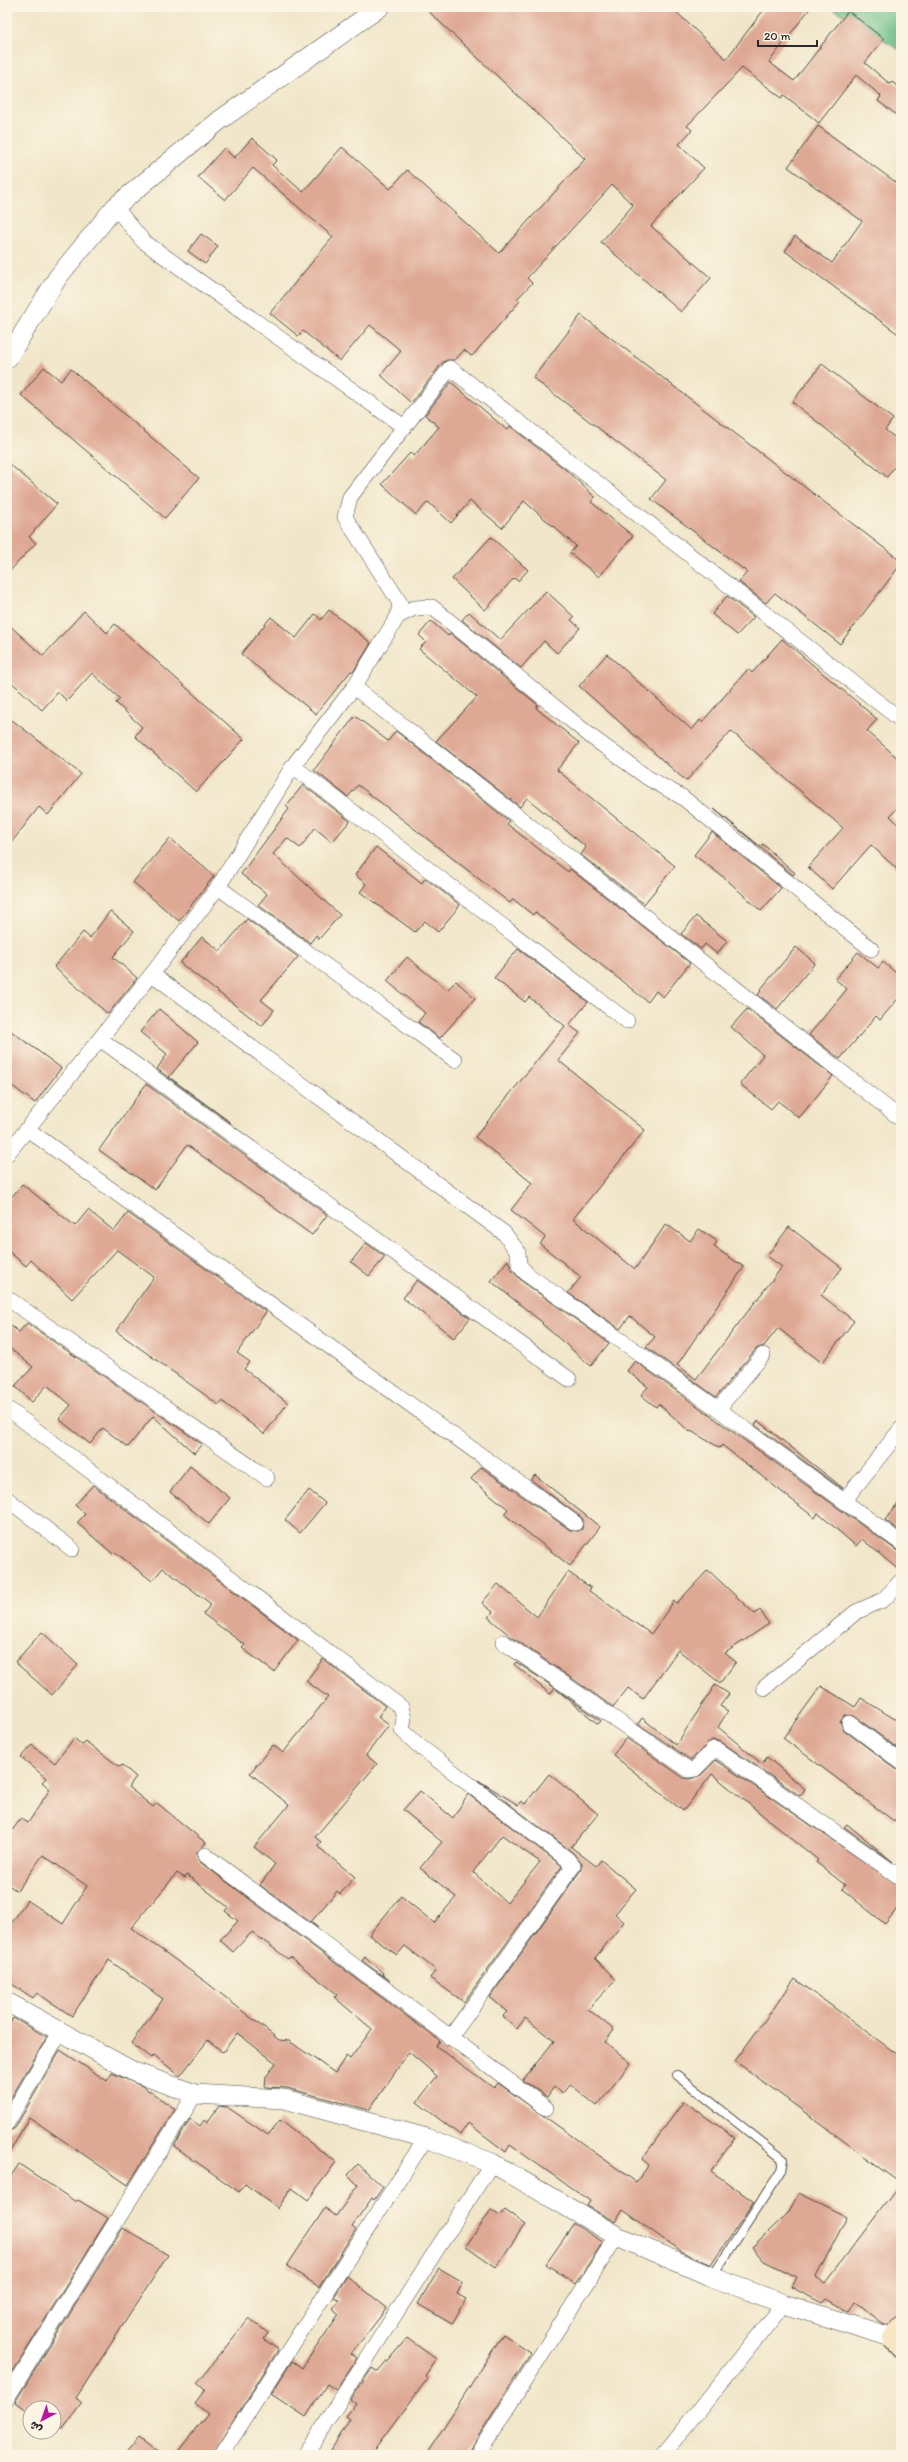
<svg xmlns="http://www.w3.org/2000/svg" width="908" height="2462" font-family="Itim,'Playpen Sans Arabic',sans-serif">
	<rect width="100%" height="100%" fill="#fcf5e5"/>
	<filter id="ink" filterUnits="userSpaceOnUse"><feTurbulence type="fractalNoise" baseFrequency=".025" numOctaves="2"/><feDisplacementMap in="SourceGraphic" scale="8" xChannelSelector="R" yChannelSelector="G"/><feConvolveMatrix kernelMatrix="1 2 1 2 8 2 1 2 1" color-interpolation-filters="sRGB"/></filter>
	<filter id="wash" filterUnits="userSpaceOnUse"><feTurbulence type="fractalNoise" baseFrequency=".012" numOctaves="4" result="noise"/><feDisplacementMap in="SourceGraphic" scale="16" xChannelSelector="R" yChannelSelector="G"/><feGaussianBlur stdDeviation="0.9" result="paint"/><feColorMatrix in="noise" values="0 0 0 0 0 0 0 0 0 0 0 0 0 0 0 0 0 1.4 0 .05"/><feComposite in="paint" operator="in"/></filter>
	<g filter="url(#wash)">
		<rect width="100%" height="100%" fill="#f1e6c9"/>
		<path fill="#6dbe89" stroke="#4c745a" d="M830,7H901V51Z"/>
		<g id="blocks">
			<path fill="#dea994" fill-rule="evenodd" d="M424,7H671L726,59L766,7H811L769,62L794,81L848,11L884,39L865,63L890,84L892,82L901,89V118L878,101L881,96L856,75L819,123L784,95L782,98L742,68L687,126L692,130L679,144L704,168L651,226L711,278L681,312L601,242L633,205L612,185L527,278L532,283L517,299L520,301L472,356L464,350L455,360H447L443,362L411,403L381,375L401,351L370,325L340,361L303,331L298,336L270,313L333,237L253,168L225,200L198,177L224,148L234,158L252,138L277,160L272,165L303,192L342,147L390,189L407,170L499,253L585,159Z
				M818,126L901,186V336L785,251L795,236L832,263L862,221L788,167Z
				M201,234L218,246L205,264L188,251Z
				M581,315L901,561V564L840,644L775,593L766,603L739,582L747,572L651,499L666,480L533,378Z
				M822,364L893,419L885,430L901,442V458L887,477L792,402Z
				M44,367L61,381L71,369L199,478L165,518L21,395Z
				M451,382L507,430L510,426L566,470L595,497L591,502L633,536L599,577L570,553L576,546L524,501L502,528L470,501L451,523L428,502L416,515L382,484L410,453L414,456L439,427L425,415Z
				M7,462L57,504L29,537L36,543L7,574Z
				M491,537L528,570L518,581L514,578L485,610L452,579Z
				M546,591L574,617L571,620L580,628L557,653L544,641L521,668L462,620L469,612L500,640Z
				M727,596L754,617L737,635L712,614Z
				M329,610L371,643L354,671H351L316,714L241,654L271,617L296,638L315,614L321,620Z
				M84,611L107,633L115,624L244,739L196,792L135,736L142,727L116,703L120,699L92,673L67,701L58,692L42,710L7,678V623L43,656Z
				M431,621L448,636L450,633L538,705L536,708L579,743L557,770L675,866L644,904L581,855L586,847L527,798L520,807L436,741L477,697L419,649L426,642L419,635Z
				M782,639L877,719L867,731L901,761V804L890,816L901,827V873L871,845L832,889L808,867L843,828L731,731L686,781L579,686L607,654L692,730L700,720L702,722L748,669L752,673Z
				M7,716L81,774L48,815L39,807L7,848Z
				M355,716L388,741L396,731L509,821L507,824L568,872L570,869L690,963L663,997L656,991L648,1002L535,912L533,915L513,899L510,903L358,785L348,797L314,770Z
				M303,785L350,821L332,842L315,828L300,848L287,838L273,854L340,915L319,939L316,935L310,943L258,905L267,894L241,874L289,809L286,806Z
				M714,809L761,847L763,844L795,873L793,875Z
				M712,832L781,888L761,911L726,879L694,855Z
				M170,838L214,876L179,921L133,882Z
				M376,847L422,883L425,878L460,905L438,932L425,921L415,932L360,892L366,884L355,875Z
				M110,911L134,931L113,957L137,978L108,1014L54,967L83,932L90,938Z
				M696,916L727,941L717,954L705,944L701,949L681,934Z
				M247,919L298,957L261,1000L274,1010L262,1026L180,963L202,937L220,951Z
				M796,947L815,963L777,1009L758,995L761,991L760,990Z
				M518,949L588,1002L569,1025L580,1033L558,1060L645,1130L573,1219L635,1269L666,1224L690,1241L699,1229L717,1241L714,1247L744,1267L677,1365L696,1379L782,1267L767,1256L789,1227L842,1268L821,1295L854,1321L822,1363L778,1328L764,1346L756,1349L716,1397L646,1347L655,1337L630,1316L620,1329L568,1293L581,1277L540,1244L545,1237L511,1210L532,1183L475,1137L565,1026L529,997L525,1002L494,978Z
				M858,952L878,968L883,962L901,977V995L880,1020L876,1016L840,1059L809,1035L847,989L835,979Z
				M407,957L447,990L456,981L475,998L440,1038L418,1022L425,1013L387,981Z
				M159,1009L198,1042L169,1077L231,1123L157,1069L167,1054L140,1032Z
				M747,1009L833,1076L799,1118L778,1101L771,1109L740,1084L763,1055L731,1027Z
				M7,1028L61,1068L35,1103L7,1082Z
				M146,1084L327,1215L312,1235L187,1145L155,1190L99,1150Z
				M22,1184L75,1226L88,1210L114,1231L128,1213L266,1312L237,1353L250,1362L244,1369L288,1403L264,1434L222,1401L219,1405L116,1331L154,1277L117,1250L72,1299L31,1260L26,1266L7,1250V1203Z
				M366,1243L385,1257L369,1276L351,1262Z
				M508,1260L512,1271L523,1282L609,1343L591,1366L542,1324L543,1323L491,1281Z
				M417,1280L470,1318L454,1338L403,1298Z
				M7,1323L19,1332L27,1323L202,1444L194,1453L153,1416L128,1447L103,1428L90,1444L59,1419L71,1405L47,1385L32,1402L15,1386L33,1367L7,1346Z
				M635,1361L896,1550L901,1552V1572L862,1539L856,1546L818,1513L815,1518L722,1445L720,1448L691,1431L690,1432L659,1404L656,1407L641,1395L648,1387L627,1371Z
				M758,1421L843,1488L842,1489L755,1425Z
				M190,1466L230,1498L209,1524L170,1492Z
				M481,1467L570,1530L578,1531L582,1529L583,1519L531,1480L535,1475L600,1527L570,1566L504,1514L508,1509L471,1479Z
				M93,1485L298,1640L274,1672L242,1648L245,1645L203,1614L211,1604L163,1568L152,1581L115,1552L113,1554L77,1523L85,1514L75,1505Z
				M309,1490L325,1503L300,1533L285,1520Z
				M901,1499V1532L885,1520Z
				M708,1570L755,1614L760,1610L769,1624L725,1653L736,1662L720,1683L678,1650L643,1699L628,1688L613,1707L509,1635L488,1617L493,1612L482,1603L498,1584L537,1617L568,1572L591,1588L589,1591L651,1634L674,1601L677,1603Z
				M42,1632L78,1665L52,1695L15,1662Z
				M323,1659L385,1706L378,1717L389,1725L366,1755L377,1764L315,1837L321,1842L317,1846L355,1877L340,1894L337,1891L311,1922L318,1928L260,1885L275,1864L254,1847L289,1805L250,1773L273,1745L283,1753L328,1697L306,1681Z
				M516,1662L555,1688L550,1694L514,1664Z
				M715,1685L729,1694L720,1706L728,1711L718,1727L762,1764L767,1757L805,1789L800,1796L720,1741L712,1740L708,1743L691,1760L638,1724L642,1718L676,1745Z
				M821,1686L855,1707L861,1698L901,1723V1751L854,1716L845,1715L840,1722L844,1730L896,1769L901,1771V1812L894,1821L783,1738Z
				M556,1689L601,1721L598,1724Z
				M74,1738L82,1745L85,1741L120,1767L122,1765L136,1777L128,1787L153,1807L157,1803L206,1843L196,1854L200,1862L440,2041L436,2046L494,2088L498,2083L636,2182L649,2165L642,2159L684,2101L735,2138L711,2171L754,2202L711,2265L680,2251L623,2210L615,2222L587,2206L590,2201L510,2145L506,2152L468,2123L460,2135L417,2102L437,2076L409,2052L369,2110L287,2088L265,2087L266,2077L276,2063L237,2033L223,2052L208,2040L180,2076L154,2055L151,2058L131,2043L163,1999L109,1960L72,2016L37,1993L33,1998L7,1981V1930L27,1900L63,1924L87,1886L43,1855L17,1891L7,1884V1838L21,1818L28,1823L50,1789L42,1782L46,1778L21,1757L32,1745L55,1763ZM177,1873L185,1878L187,1875L228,1907L225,1911L238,1921L220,1940L233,1952L252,1932L288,1959L290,1957L337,1994L334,1997L372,2029L350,2059L346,2056L335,2073L289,2041L279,2040L206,1982L131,1928Z
				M626,1738L684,1778L690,1779L701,1775L716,1760L901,1887V1904L885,1924L842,1889L845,1885L816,1862L818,1860L712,1774L683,1811L613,1755Z
				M549,1774L598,1814L571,1847L596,1866L601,1860L636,1889L615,1914L624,1922L595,1958L616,1980L588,2009L614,2030L605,2042L631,2063L597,2106L570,2084L562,2094L554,2087L547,2097L523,2080L554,2041L525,2018L517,2029L503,2016L507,2012L490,1997L580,1871L582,1864L572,1852L478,1780L518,1805L521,1801L525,1804Z
				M420,1791L453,1818L468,1794L562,1866L464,2002L430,1978L436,1970L405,1946L397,1955L369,1935L401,1896L434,1923L456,1897L420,1868L442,1842L403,1810ZM502,1835L540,1862L507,1903L473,1872Z
				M847,1824L893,1862L844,1827Z
				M365,1957L383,1973L382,1974L390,1981L362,1961Z
				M795,1979L901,2057V2183L735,2061Z
				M13,2018L47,2037L7,2105V2028Z
				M60,2050L107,2081L112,2073L142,2086L175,2109L128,2185L29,2117L7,2157V2132L15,2128Z
				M219,2106L227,2107L268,2135L280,2120L336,2162L308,2200L292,2188L278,2208L245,2184L239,2192L174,2146L190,2119L200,2126L204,2120L207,2123Z
				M19,2164L76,2202L78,2200L108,2218L12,2373L7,2368V2182Z
				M358,2164L383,2187L374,2200L372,2198L352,2226L356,2229L319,2287L287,2266L325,2208L336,2216L358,2185L348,2175Z
				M901,2183V2313L888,2325L880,2322L855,2302L849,2312L826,2299L822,2303L791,2287L796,2277L764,2261L752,2247L788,2213L799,2193L847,2217L816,2277L825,2283Z
				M491,2210L500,2216L505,2210L525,2224L496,2267L466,2246Z
				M574,2224L603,2242L575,2284L546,2264Z
				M123,2228L168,2255L76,2398L82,2403L63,2429L54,2424V2408H30V2413L15,2402Z
				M439,2268L463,2282L457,2294L466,2299L452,2324L418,2304Z
				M347,2276L387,2308L351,2354L357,2358L336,2390L327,2384L306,2417L271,2394L292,2361L302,2368L339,2314L332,2308L339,2300L334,2297Z
				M249,2318L268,2333L264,2339L278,2350L212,2455H175L208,2414L195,2403L205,2390L197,2383Z
				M503,2334L531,2353L469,2451L467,2455H426Z
				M407,2338L436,2359L425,2376L428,2378L371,2455H328L350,2419L346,2416L356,2404L351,2400L372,2368L378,2372Z
				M139,2437L162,2455H124Z"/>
		</g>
	</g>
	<g filter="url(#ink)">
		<use href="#blocks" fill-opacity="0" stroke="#494743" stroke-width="1"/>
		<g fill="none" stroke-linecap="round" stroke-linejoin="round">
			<g stroke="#494743" stroke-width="10">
				<path id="service" d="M677,2075L783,2159L781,2171L712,2277"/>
			</g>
			<g stroke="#494743" stroke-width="16">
				<path id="minor" d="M115,207L143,241L404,427
					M398,616L414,608L432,607L593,738L648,778L682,797L871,949
					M354,687L901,1119
					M293,766L627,1021
					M218,887L455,1060
					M152,974L504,1233L518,1252L519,1265L528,1275L718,1409L901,1543
					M100,1039L569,1379
					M27,1129L575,1523
					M7,1154L152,974L218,887L293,766L354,687L398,616L400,603L345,517L350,497L450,368L901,720
					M7,1298L267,1478
					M7,1408L401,1707L404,1718L402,1730L418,1745L567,1859L573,1866L450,2038
					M718,1409L763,1355
					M7,1499L72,1549
					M844,1501L901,1429
					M503,1642L689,1770L695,1769L714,1749L718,1750L901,1878
					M764,1688L856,1612L883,1600L901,1581
					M849,1723L901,1762
					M205,1855L546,2108
					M7,2123L60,2032
					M7,2398L195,2094
					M221,2455L426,2138
					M305,2455L492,2163
					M477,2455L617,2236
					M663,2455L784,2304"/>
			</g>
			<g stroke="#494743" stroke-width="20">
				<path id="tertiary" d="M7,359L58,277L115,207L220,120L380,7
					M7,2002L134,2072L195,2094L284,2099L426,2138L492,2163L617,2236L712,2277L784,2304L894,2338"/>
			</g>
			<g stroke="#494743" stroke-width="24">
				<path id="secondary" d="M901,2328L894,2338L901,2346"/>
			</g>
			<use href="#service" stroke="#fff" stroke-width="8"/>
			<use href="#minor" stroke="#fff" stroke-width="15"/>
			<use href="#tertiary" stroke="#fff" stroke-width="19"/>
			<use href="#secondary" stroke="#f9e7c3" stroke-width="22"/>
		</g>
	</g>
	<rect width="908" height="2462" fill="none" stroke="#fcf5e5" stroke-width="24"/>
	<g transform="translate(42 2420) rotate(221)"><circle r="19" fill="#fcf5e5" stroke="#a8a49b"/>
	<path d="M0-3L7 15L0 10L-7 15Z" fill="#b5179e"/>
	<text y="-6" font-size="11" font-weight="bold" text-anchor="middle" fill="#2b2b2b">ش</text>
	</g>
	<path d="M758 40v6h59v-6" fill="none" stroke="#2b2b2b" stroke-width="2"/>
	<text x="764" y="40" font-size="12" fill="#2b2b2b" stroke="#fcf5e5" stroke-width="3" paint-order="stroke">20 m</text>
</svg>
